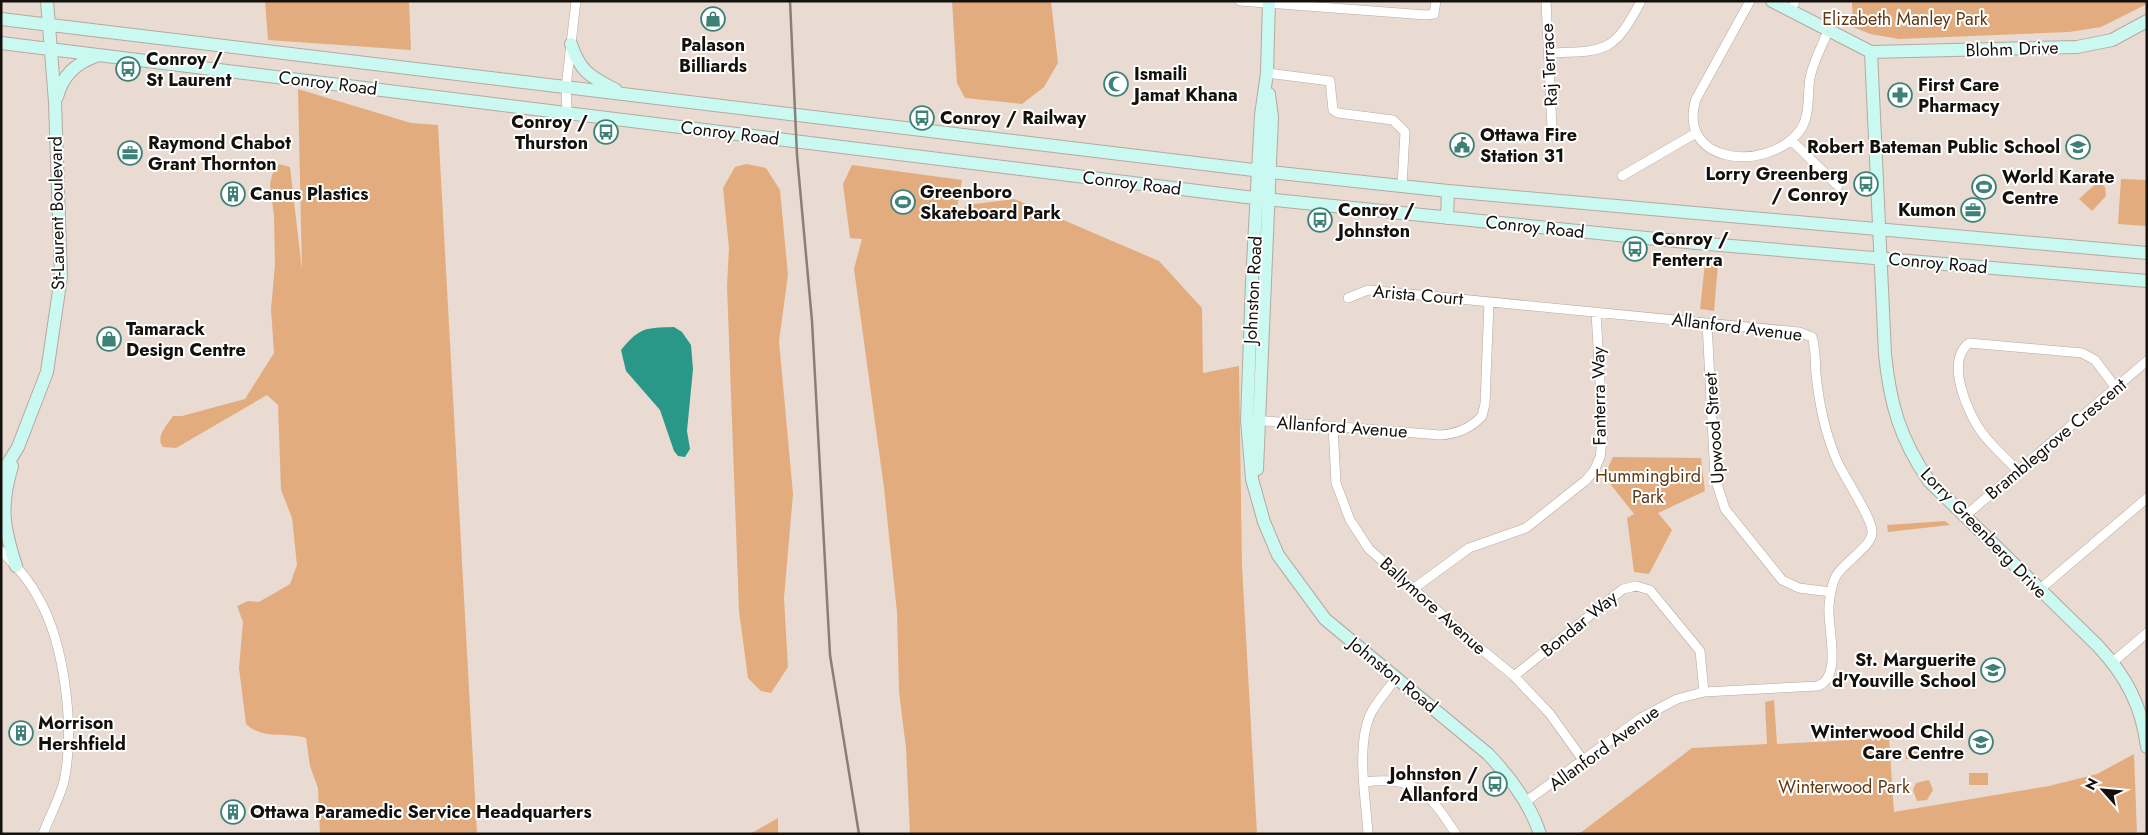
<svg xmlns="http://www.w3.org/2000/svg" width="2148" height="835" font-family="Jost,sans-serif">
	<rect width="100%" height="100%" fill="#e9dbd1"/>
	<path fill="#e3ac7e" d="M265,1H409L411,50L268,40Z
		M952,1H1051L1058,63L1044,87L1022,104L965,98L957,83Z
		M1852,1H2147V4L2101,27L2069,32L1899,39L1870,34L1853,27Z
		M298,89L411,123L438,125L477,834H320L318,788L310,766L306,738C287,732 262,740 246,724L239,668L243,622L237,606L248,601L259,602L290,584L297,565L292,518L281,490L278,405L267,395L176,448L163,447C155,437 167,425 173,416H182L245,399L274,353L271,309L275,265L274,216L270,185L272,175L279,164L290,167L302,270Z
		M746,164L766,168L780,190L788,275L779,341L793,494L784,598L788,667L771,693L761,691L748,678L739,611L727,286L729,248L723,188L735,167Z
		M852,165L962,180L955,219L967,205L1014,199L1159,261L1202,308L1203,373L1239,366L1242,566L1257,834H910L906,748L899,692L897,612L884,488L854,269L862,239L850,238L843,184Z
		M2121,179L2147,180V226L2118,224Z
		M2099,181L2105,187L2106,196L2092,211L2079,199Z
		M1705,263L1718,264L1714,311L1700,309Z
		M1613,457L1701,458L1705,491L1658,513L1672,530L1649,574L1634,572L1627,518L1634,514L1604,476Z
		M1945,521L1950,525L1888,532L1887,525Z
		M1774,700L1777,744L1889,738L1894,812L2049,786L2097,774L2134,754L2137,834H1579L1692,748L1767,744L1765,702Z
		M1921,749V759H1906L1905,750Z
		M1969,773H1988V785H1969Z
		M1929,780L1933,790L1927,800L1917,801L1913,790L1916,783Z
		M778,818V834H750Z"/>
	<path fill="#2a9888" d="M674,327L682,332L691,345L693,369L687,431L690,449L685,457L678,456L674,451L660,410L626,371L621,350C640,327 645,328 674,327Z"/>
	<g fill="none" stroke-linecap="round" stroke-linejoin="round">
		<g stroke="#b6a99f" stroke-width="10">
			<path id="street" d="M1240,1L1426,15L1434,14L1436,1
				M1546,1L1552,128
				M1750,1L1696,99C1676,163 1764,173 1798,133C1811,118 1807,96 1810,78C1813,62 1822,46 1828,31
				M1791,11L1795,1
				M1549,53C1606,51 1613,54 1641,1
				M1267,73L1330,81L1333,110L1338,113L1393,120L1405,132L1402,186
				M567,113L566,87L576,1
				M1791,140L1838,186
				M1622,176L1696,133
				M1348,298L1368,290L1799,332L1812,337C1816,349 1815,362 1816,374C1819,404 1826,436 1838,463C1845,478 1874,521 1872,533C1871,547 1844,562 1836,576C1831,585 1830,596 1829,606C1827,628 1843,676 1818,686L1704,692L1677,699L1641,718L1525,802
				M1707,323L1715,478L1725,509L1782,580L1799,588L1831,592
				M1254,420L1440,435C1457,434 1471,428 1482,416L1485,404L1489,302
				M1333,426L1336,483L1350,520L1369,549L1470,640L1514,676L1550,714L1583,760
				M2017,470C2006,458 1993,447 1983,434C1967,413 1945,361 1969,343L2082,353L2095,360L2116,388
				M1965,516L2147,361
				M1,551C16,565 30,581 39,599C65,645 75,729 64,781C60,798 49,817 43,834
				M1413,589L1469,548L1526,528L1585,481L1594,471L1600,457L1603,434L1596,312
				M2039,590L2147,498
				M2113,662L2147,633
				M1514,676L1623,589L1636,586L1650,590L1700,651L1704,692
				M1365,782C1417,776 1429,793 1456,834
				M1368,834C1366,800 1356,747 1370,715C1376,702 1388,690 1396,678"/>
		</g>
		<g stroke="#b6a99f" stroke-width="14">
			<path id="secondary" d="M1269,1L1267,73L1261,115L1252,283L1247,420L1252,479L1264,522L1278,555L1325,619L1488,754C1510,777 1530,803 1540,834
				M1772,1L1871,52L2077,47L2112,40L2147,21
				M1,19L1270,172L1448,191L2147,253
				M1,43L1246,197L1696,243L2147,281
				M571,44C580,72 591,77 616,90
				M1871,52L1885,354C1890,404 1900,439 1929,481L2098,646C2126,676 2142,706 2147,747
				M57,97C63,75 75,64 96,56
				M1447,218L1448,191
				M12,466C0,506 3,526 16,566
				M1257,469L1272,117L1269,94
				M1,475L18,447L47,372L61,277L55,102L47,1"/>
		</g>
		<use href="#street" stroke="#fff" stroke-width="9"/>
		<use href="#secondary" stroke="#caf9f2" stroke-width="12"/>
		<path stroke="#897f78" stroke-width="2.5" d="M790,1L797,155L812,321L830,655L859,834"/>
	</g>
	<defs>
		<g id="shop-ring" transform="scale(1.25)"><circle r="9.5" fill="#fff" stroke="#3e8277" stroke-width="1.5"/><path d="M-5-2.5h2.3a2.7 3.5 0 0 1 5.4 0H5L5.5 6h-11ZM-1.5-2.5h3a1.5 2.3 0 0 0-3 0Z" fill="#3e8277"/></g>
		<g id="bus-ring" transform="scale(1.25)"><circle r="9.5" fill="#fff" stroke="#3e8277" stroke-width="1.5"/><path d="M-5-6H5V4H4V6H2V4H-2V6H-4V4H-5ZM-3.5-4V0h7V-4ZM-3.5 1.2v1.5H-2V1.2ZM2 1.2v1.5H3.5V1.2Z" fill="#3e8277"/></g>
		<g id="mosque-ring" transform="scale(1.25)"><circle r="9.5" fill="#fff" stroke="#3e8277" stroke-width="1.5"/><path d="M3.5-4.9A6 6 0 1 0 3.5 4.9A5 5 0 1 1 3.5-4.9Z" fill="#3e8277"/></g>
		<g id="pharmacy-ring" transform="scale(1.25)"><circle r="9.5" fill="#fff" stroke="#3e8277" stroke-width="1.5"/><path d="M-2-6h4v4h4v4h-4v4h-4v-4h-4v-4h4Z" fill="#3e8277"/></g>
		<g id="civic-ring" transform="scale(1.25)"><circle r="9.5" fill="#fff" stroke="#3e8277" stroke-width="1.5"/><path d="M-.6-6.5H3V-4.5H.6V-3L4-1V1h2V6H-6V1h2V-1L-.6-3ZM-1.2 2.5V6h2.4V2.5Z" fill="#3e8277"/></g>
		<g id="school-ring" transform="scale(1.25)"><circle r="9.5" fill="#fff" stroke="#3e8277" stroke-width="1.5"/><path d="M0-5L7-2L0 1L-7-2ZM-4 1L0 2.5L4 1V4Q0 6-4 4Z" fill="#3e8277"/></g>
		<g id="office-ring" transform="scale(1.25)"><circle r="9.5" fill="#fff" stroke="#3e8277" stroke-width="1.5"/><path d="M-6-3h4V-5.5h4V-3h4V5H-6ZM-1-4.5V-3h2v-1.5ZM-6 0V1H6V0Z" fill="#3e8277"/></g>
		<g id="stadium-ring" transform="scale(1.25)"><circle r="9.5" fill="#fff" stroke="#3e8277" stroke-width="1.5"/><path d="M0-5a6.5 5 0 1 0 0 10a6.5 5 0 1 0 0-10ZM-3.5-1.8h7v3.6h-7Z" fill="#3e8277"/></g>
		<g id="building-ring" transform="scale(1.25)"><circle r="9.5" fill="#fff" stroke="#3e8277" stroke-width="1.5"/><path d="M-4-6H4V6H1V3H-1V6H-4ZM-2.5-4.3h1.7v1.8h-1.7ZM.8-4.3h1.7v1.8H.8ZM-2.5-1h1.7V.8h-1.7ZM.8-1h1.7V.8H.8Z" fill="#3e8277"/></g>
	</defs>
	<g fill-rule="evenodd">
		<use href="#shop-ring" x="713" y="19"/>
		<use href="#bus-ring" x="128" y="69"/>
		<use href="#mosque-ring" x="1116" y="84"/>
		<use href="#pharmacy-ring" x="1900" y="95"/>
		<use href="#bus-ring" x="922" y="118"/>
		<use href="#bus-ring" x="606" y="132"/>
		<use href="#civic-ring" x="1462" y="145"/>
		<use href="#school-ring" x="2078" y="147"/>
		<use href="#office-ring" x="130" y="153"/>
		<use href="#bus-ring" x="1866" y="184"/>
		<use href="#stadium-ring" x="1984" y="187"/>
		<use href="#building-ring" x="233" y="194"/>
		<use href="#stadium-ring" x="903" y="202"/>
		<use href="#office-ring" x="1973" y="210"/>
		<use href="#bus-ring" x="1320" y="220"/>
		<use href="#bus-ring" x="1635" y="249"/>
		<use href="#shop-ring" x="109" y="339"/>
		<use href="#school-ring" x="1993" y="670"/>
		<use href="#building-ring" x="21" y="733"/>
		<use href="#school-ring" x="1981" y="742"/>
		<use href="#bus-ring" x="1495" y="784"/>
		<use href="#building-ring" x="233" y="812"/>
	</g>
	<g text-anchor="middle" dominant-baseline="central" stroke-width="4" stroke-linejoin="round" paint-order="stroke">
		<g font-size="18" fill="#623912" stroke="#fff">
			<text x="1905" y="19">Elizabeth Manley Park</text>
			<text x="1648" y="476">Hummingbird<tspan x="1648" dy="21">Park</tspan></text>
			<text x="1844" y="787">Winterwood Park</text>
		</g>
		<g font-size="18" font-weight="bold" fill="#14100c" stroke="#fff" text-anchor="start">
			<text x="713" y="45" text-anchor="middle">Palason<tspan x="713" dy="21">Billiards</tspan></text>
			<text x="146" y="59">Conroy /<tspan x="146" dy="21">St Laurent</tspan></text>
			<text x="1134" y="74">Ismaili<tspan x="1134" dy="21">Jamat Khana</tspan></text>
			<text x="1918" y="85">First Care<tspan x="1918" dy="21">Pharmacy</tspan></text>
			<text x="940" y="118">Conroy / Railway</text>
			<text x="588" y="122" text-anchor="end">Conroy /<tspan x="588" dy="21">Thurston</tspan></text>
			<text x="1480" y="135">Ottawa Fire<tspan x="1480" dy="21">Station 31</tspan></text>
			<text x="148" y="143">Raymond Chabot<tspan x="148" dy="21">Grant Thornton</tspan></text>
			<text x="2060" y="147" text-anchor="end">Robert Bateman Public School</text>
			<text x="1848" y="174" text-anchor="end">Lorry Greenberg<tspan x="1848" dy="21">/ Conroy</tspan></text>
			<text x="2002" y="177">World Karate<tspan x="2002" dy="21">Centre</tspan></text>
			<text x="920" y="192">Greenboro<tspan x="920" dy="21">Skateboard Park</tspan></text>
			<text x="250" y="194">Canus Plastics</text>
			<text x="1338" y="210">Conroy /<tspan x="1338" dy="21">Johnston</tspan></text>
			<text x="1956" y="210" text-anchor="end">Kumon</text>
			<text x="1652" y="239">Conroy /<tspan x="1652" dy="21">Fenterra</tspan></text>
			<text x="126" y="329">Tamarack<tspan x="126" dy="21">Design Centre</tspan></text>
			<text x="1976" y="660" text-anchor="end">St. Marguerite<tspan x="1976" dy="21">d'Youville School</tspan></text>
			<text x="38" y="723">Morrison<tspan x="38" dy="21">Hershfield</tspan></text>
			<text x="1964" y="732" text-anchor="end">Winterwood Child<tspan x="1964" dy="21">Care Centre</tspan></text>
			<text x="1478" y="774" text-anchor="end">Johnston /<tspan x="1478" dy="21">Allanford</tspan></text>
			<text x="250" y="812">Ottawa Paramedic Service Headquarters</text>
		</g>
		<g font-size="18" fill="#14100c" stroke="#fff">
			<text transform="translate(2012 49) rotate(-2)">Blohm Drive</text>
			<text transform="translate(1549 65) rotate(-93)">Raj Terrace</text>
			<text transform="translate(328 83) rotate(7)">Conroy Road</text>
			<text transform="translate(730 133) rotate(7)">Conroy Road</text>
			<text transform="translate(1132 183) rotate(7)">Conroy Road</text>
			<text transform="translate(57 213) rotate(-91)">St-Laurent Boulevard</text>
			<text transform="translate(1535 227) rotate(6)">Conroy Road</text>
			<text transform="translate(1938 263) rotate(5)">Conroy Road</text>
			<text transform="translate(1253 290) rotate(-87)">Johnston Road</text>
			<text transform="translate(1418 295) rotate(5)">Arista Court</text>
			<text transform="translate(1737 327) rotate(7)">Allanford Avenue</text>
			<text transform="translate(1599 396) rotate(-91)">Fanterra Way</text>
			<text transform="translate(1342 427) rotate(4)">Allanford Avenue</text>
			<text transform="translate(1714 428) rotate(-94)">Upwood Street</text>
			<text transform="translate(2056 439) rotate(-40)">Bramblegrove Crescent</text>
			<text transform="translate(1984 533) rotate(46)">Lorry Greenberg Drive</text>
			<text transform="translate(1433 606) rotate(42)">Ballymore Avenue</text>
			<text transform="translate(1579 624) rotate(-39)">Bondar Way</text>
			<text transform="translate(1393 675) rotate(39)">Johnston Road</text>
			<text transform="translate(1604 748) rotate(-36)">Allanford Avenue</text>
		</g>
	</g>
	<rect width="2148" height="835" fill="none" stroke="#14100c" stroke-width="5"/>
	<g transform="translate(2103 790) rotate(297)" stroke="#ffffff" stroke-width="4" paint-order="stroke">
	<path d="M0-4L9 19L0 12L-9 19Z" fill="#14100c"/>
	<text y="-8" font-size="14" font-weight="bold" text-anchor="middle" fill="#14100c">N</text>
	</g>
</svg>
